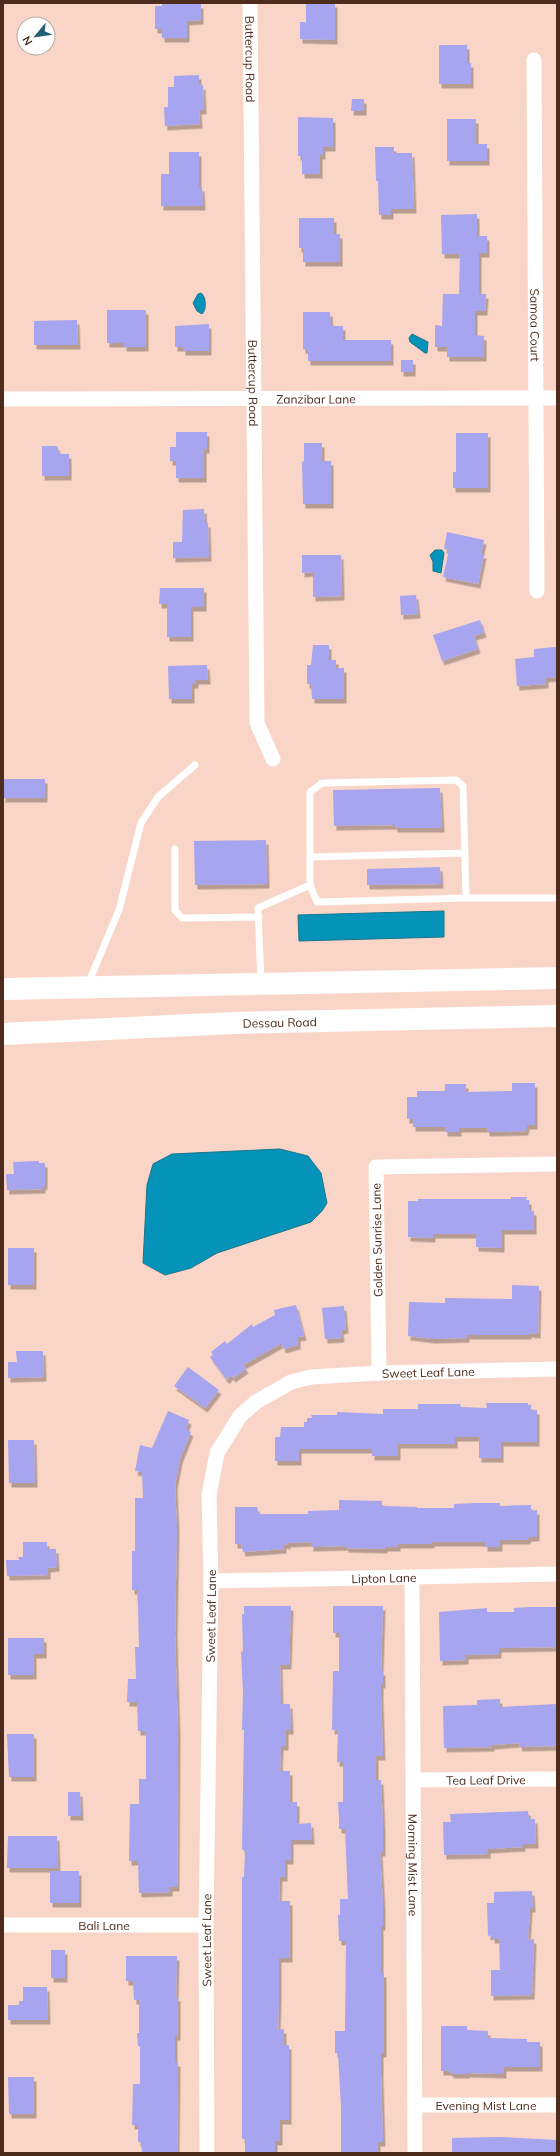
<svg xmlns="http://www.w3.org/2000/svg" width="560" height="2156" font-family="Mulish,sans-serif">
	<defs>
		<filter id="shadow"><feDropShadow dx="2.5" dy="4.5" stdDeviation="0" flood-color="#0004"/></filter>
	</defs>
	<rect width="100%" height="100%" fill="#f8d5c6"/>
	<path fill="#0693ba" stroke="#1b748b" d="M201,293C206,296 207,310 202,314L197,311L193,303L198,294Z
		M412,334L428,342L427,353H425L410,342L409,338Z
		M435,550H442L444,553L441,573L433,571V562L430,555Z
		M444,911V937L299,941L298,915Z
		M280,1149L308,1156L321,1173L327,1203L322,1211L311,1222L217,1253L191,1268L165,1275L143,1263L147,1185L153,1164L172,1154Z"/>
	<path fill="#a7a4f0" filter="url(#shadow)" d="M306,3H335V40L300,39V22H306Z
		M162,4H201V20L187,21V38H162V29H155V6H162Z
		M439,45H467V63H471V84H439Z
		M199,75V86L203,85L204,110H199L200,124L165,126L164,107H168V87H174V76Z
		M352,99H364V111H351Z
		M298,117L333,118V147H323V155H320V174H302V156H298Z
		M447,119H476V144H487V161H447Z
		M375,147H394V153H412L414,209H391V215H379L378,181H376Z
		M169,152H199V187H202L203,206H161V174H169Z
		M477,214V236H487V253H479V294H486L485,311H475V335L484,336V357H447V347H435V325L442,326L443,294H459L460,254H442L441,215Z
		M299,218H334V234H340V262H303V248H299Z
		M107,310H146V347H124V343H107Z
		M303,312H330L331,326H343V340H391V361H308V350L303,349Z
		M77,320L78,345H34V321Z
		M209,324V351H183V347H175V326Z
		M401,360H413V372H401Z
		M176,432H207V449H204V478H176V461H170V447H176Z
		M456,433H488V488H453V472H456Z
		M304,443H322V461H331V504H303L302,462L304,461Z
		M42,446H57L60,454H69V476H42Z
		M204,509L205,523H208L209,557L173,558V542H182L183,510Z
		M447,532L484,540L481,554H484L478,584L443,577L449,550L444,549Z
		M302,555H341L342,596L313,597V572L302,573Z
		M160,588H204V607H191V637H167V604H159Z
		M416,595L418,614L401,615L400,596Z
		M480,620L484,633L474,636L478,649L442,661L433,635Z
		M313,645H329V660H336V668H344V699H312L311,684H307V665H311Z
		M556,647L557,677L546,678V684L517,686L515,659L534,657V649Z
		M207,665L208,680H196V684H192V699H169L168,666Z
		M3,779H45V798H3Z
		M440,788L442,828H395V825L334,826L333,790Z
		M266,840L267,884L195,885L194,841Z
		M440,867L441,884L367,885V869Z
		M512,1083H535V1125H527L526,1131L487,1132V1128H459V1132H445V1127H413V1119H407V1097H417V1091H445V1084H466V1092L512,1091Z
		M39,1161V1163H45V1186L43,1185V1189L7,1190L6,1174H14L13,1162Z
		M511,1197H527L526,1200H529V1210L534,1211V1230H502V1248L476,1247V1234H433V1238L408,1237V1201H418V1199H511Z
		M8,1248H34V1285H8Z
		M512,1285L539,1286L538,1334L529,1333V1335H467V1338L433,1339L408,1336L409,1302L445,1303V1298L512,1299Z
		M296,1305L304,1336L298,1337V1345L283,1349L282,1343L243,1365L246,1369L233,1378L231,1375L227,1380L210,1357L213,1355L211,1352L225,1341L227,1344L252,1324L253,1327L275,1315L274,1310Z
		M344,1306L346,1329L341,1330L342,1338L325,1339L322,1308Z
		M16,1351H43L44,1377L8,1378V1362H17Z
		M188,1367L219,1390L205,1408L174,1386Z
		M486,1403H528V1405H531V1410H537V1442H501V1458H479V1437H455V1444H398V1456H372V1449H299V1461H275V1437H280L281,1427H304V1422H307V1418H312L311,1415H337V1412L383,1414V1409H418V1404H460L461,1407L487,1408Z
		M168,1411L189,1420L186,1429L191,1432L180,1459L175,1485L177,1528L175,1633L178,1734L177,1887H170V1892L139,1893L138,1861H129L130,1804H139V1779H146V1734L145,1731H138L137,1702H127L128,1679H136L135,1647H139L138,1607L137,1590H132V1551H135V1498H143L142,1472L135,1471L140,1445L152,1448Z
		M8,1440H34L35,1483H9Z
		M339,1500L382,1501V1506L417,1507V1508H454V1504L476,1503H500V1506L531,1505V1511L537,1510V1537H529L527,1540H500V1547H485V1542H432V1544H398V1547H385V1549L346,1548V1546L311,1547V1542L288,1543V1545L284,1544V1549L243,1552L241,1544H235V1507H257L259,1514H308V1511L339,1510Z
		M23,1542H47V1549H56L57,1567L48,1568V1575L7,1576L6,1560H19L18,1557H23Z
		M244,1606H291L289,1665H280L281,1704H290L291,1730H286V1746H281L280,1771H290V1802H297V1824L311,1823L312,1840H291V1860H285V1877H280L279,1901H290V1958H279V1997L278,2030L284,2029V2045H289V2120H280V2141H275V2152H245V2139H242V1877H244L245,1852L242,1849L244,1730H242L243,1693L241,1651L243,1652L242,1614H244Z
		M333,1606H383L381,1671H383V1684H381V1697L383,1756H376V1780H381L383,1828V1852H380L383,1905V1926H381V1973H384V2053H381V2075L383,2142H378V2153H341V2107L338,2053H335V2031H345L346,1941H339L338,1915H340V1899H348L345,1829H339V1819L338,1802H343V1762H337L338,1730H332L333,1671H339V1633H333Z
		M529,1607H557V1647L499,1648V1654L466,1655V1660L440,1661L439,1612L487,1608V1612H514V1608Z
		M8,1638H44V1654H34V1675H8Z
		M500,1699V1707L557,1704V1746L520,1747L519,1743L492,1745V1747L444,1748L443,1706L477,1705V1700Z
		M7,1734H34V1777H9Z
		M68,1792H80L81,1816H68Z
		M528,1811L529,1819H535L536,1844H523V1847L488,1849V1854L444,1855L443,1822H451L450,1814Z
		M8,1836H57L58,1868H7Z
		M50,1871H79V1903H50Z
		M532,1891L533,1908H530L528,1940L534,1939L532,1995L491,1996V1970H500L499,1939H492V1935L488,1936L487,1903H494V1892Z
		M51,1950H65V1978H51Z
		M126,1956H177L176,1997H178V2036H175V2062H178L177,2153H142L141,2142H138V2125H132L133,2084H140V2046H138L137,2033H139V2000H134L133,1981H126Z
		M23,1987H47L48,2020H8V2005H19V2001H23Z
		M441,2026H467V2030L488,2031V2038L527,2039V2042H540V2067H504V2074L467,2073V2074H452L449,2071H441Z
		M8,2077H34V2114H9Z
		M499,2137L557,2140V2153H452V2138Z"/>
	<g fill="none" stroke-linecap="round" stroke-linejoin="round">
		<path stroke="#fff" stroke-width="7" d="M175,849V910L182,918L259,917
			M310,857L465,853
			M310,885L317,902L466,898
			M261,983L258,908L310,885V792L322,783L456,780L463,786L466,898H557
			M88,984L119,910L141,823L158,797L195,765"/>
		<g stroke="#fff" stroke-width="15">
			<path id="s1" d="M250,3L257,723L273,759"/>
			<path id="s2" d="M534,60L537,591"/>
			<path id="s3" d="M3,399L557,398"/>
			<path d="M379,1373L376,1167L557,1164"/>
			<path id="s4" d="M412,1577L415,2153"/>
			<path id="s5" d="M211,1581L557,1574"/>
			<path id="s6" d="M414,1780L557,1779"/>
			<path id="s7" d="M3,1925H206"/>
			<path id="s8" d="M415,2105H557"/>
			<path id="s9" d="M207,2153L206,1925L211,1581L209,1495L217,1453L240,1416L256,1402L291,1382L311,1377L379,1373L557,1369"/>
		</g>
		<g stroke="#fff" stroke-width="22">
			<path d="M3,989L557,978"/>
			<path id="s10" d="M3,1034L234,1023L557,1016"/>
		</g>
	</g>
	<g text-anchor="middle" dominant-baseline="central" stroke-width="3.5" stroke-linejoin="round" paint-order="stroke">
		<g font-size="12" fill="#4d2c1d" stroke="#fff">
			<text stroke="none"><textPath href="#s1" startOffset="56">Buttercup Road</textPath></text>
			<text stroke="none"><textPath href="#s2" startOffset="265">Samoa Court</textPath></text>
			<text stroke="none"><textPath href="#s1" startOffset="380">Buttercup Road</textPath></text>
			<text stroke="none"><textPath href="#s3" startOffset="313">Zanzibar Lane</textPath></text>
			<text stroke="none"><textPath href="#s10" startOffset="277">Dessau Road</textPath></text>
			<text transform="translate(377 1240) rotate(-91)">Golden Sunrise Lane</text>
			<text stroke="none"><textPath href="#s9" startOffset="944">Sweet Leaf Lane</textPath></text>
			<text stroke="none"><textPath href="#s5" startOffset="173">Lipton Lane</textPath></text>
			<text stroke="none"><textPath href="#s9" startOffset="537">Sweet Leaf Lane</textPath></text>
			<text stroke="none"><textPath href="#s6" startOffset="72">Tea Leaf Drive</textPath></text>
			<text stroke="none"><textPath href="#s4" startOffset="288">Morning Mist Lane</textPath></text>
			<text stroke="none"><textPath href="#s7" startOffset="101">Bali Lane</textPath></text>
			<text stroke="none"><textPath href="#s9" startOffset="213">Sweet Leaf Lane</textPath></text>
			<text stroke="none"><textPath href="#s8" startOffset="71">Evening Mist Lane</textPath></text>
		</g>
	</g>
	<rect width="560" height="2156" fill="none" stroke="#4d2c1d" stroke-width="8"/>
	<g transform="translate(36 36) rotate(241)"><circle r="19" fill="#ffffff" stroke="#b8aba5"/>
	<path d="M0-3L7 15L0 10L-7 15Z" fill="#226076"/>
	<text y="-6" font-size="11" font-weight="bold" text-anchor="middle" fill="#4d2c1d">N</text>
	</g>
</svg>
